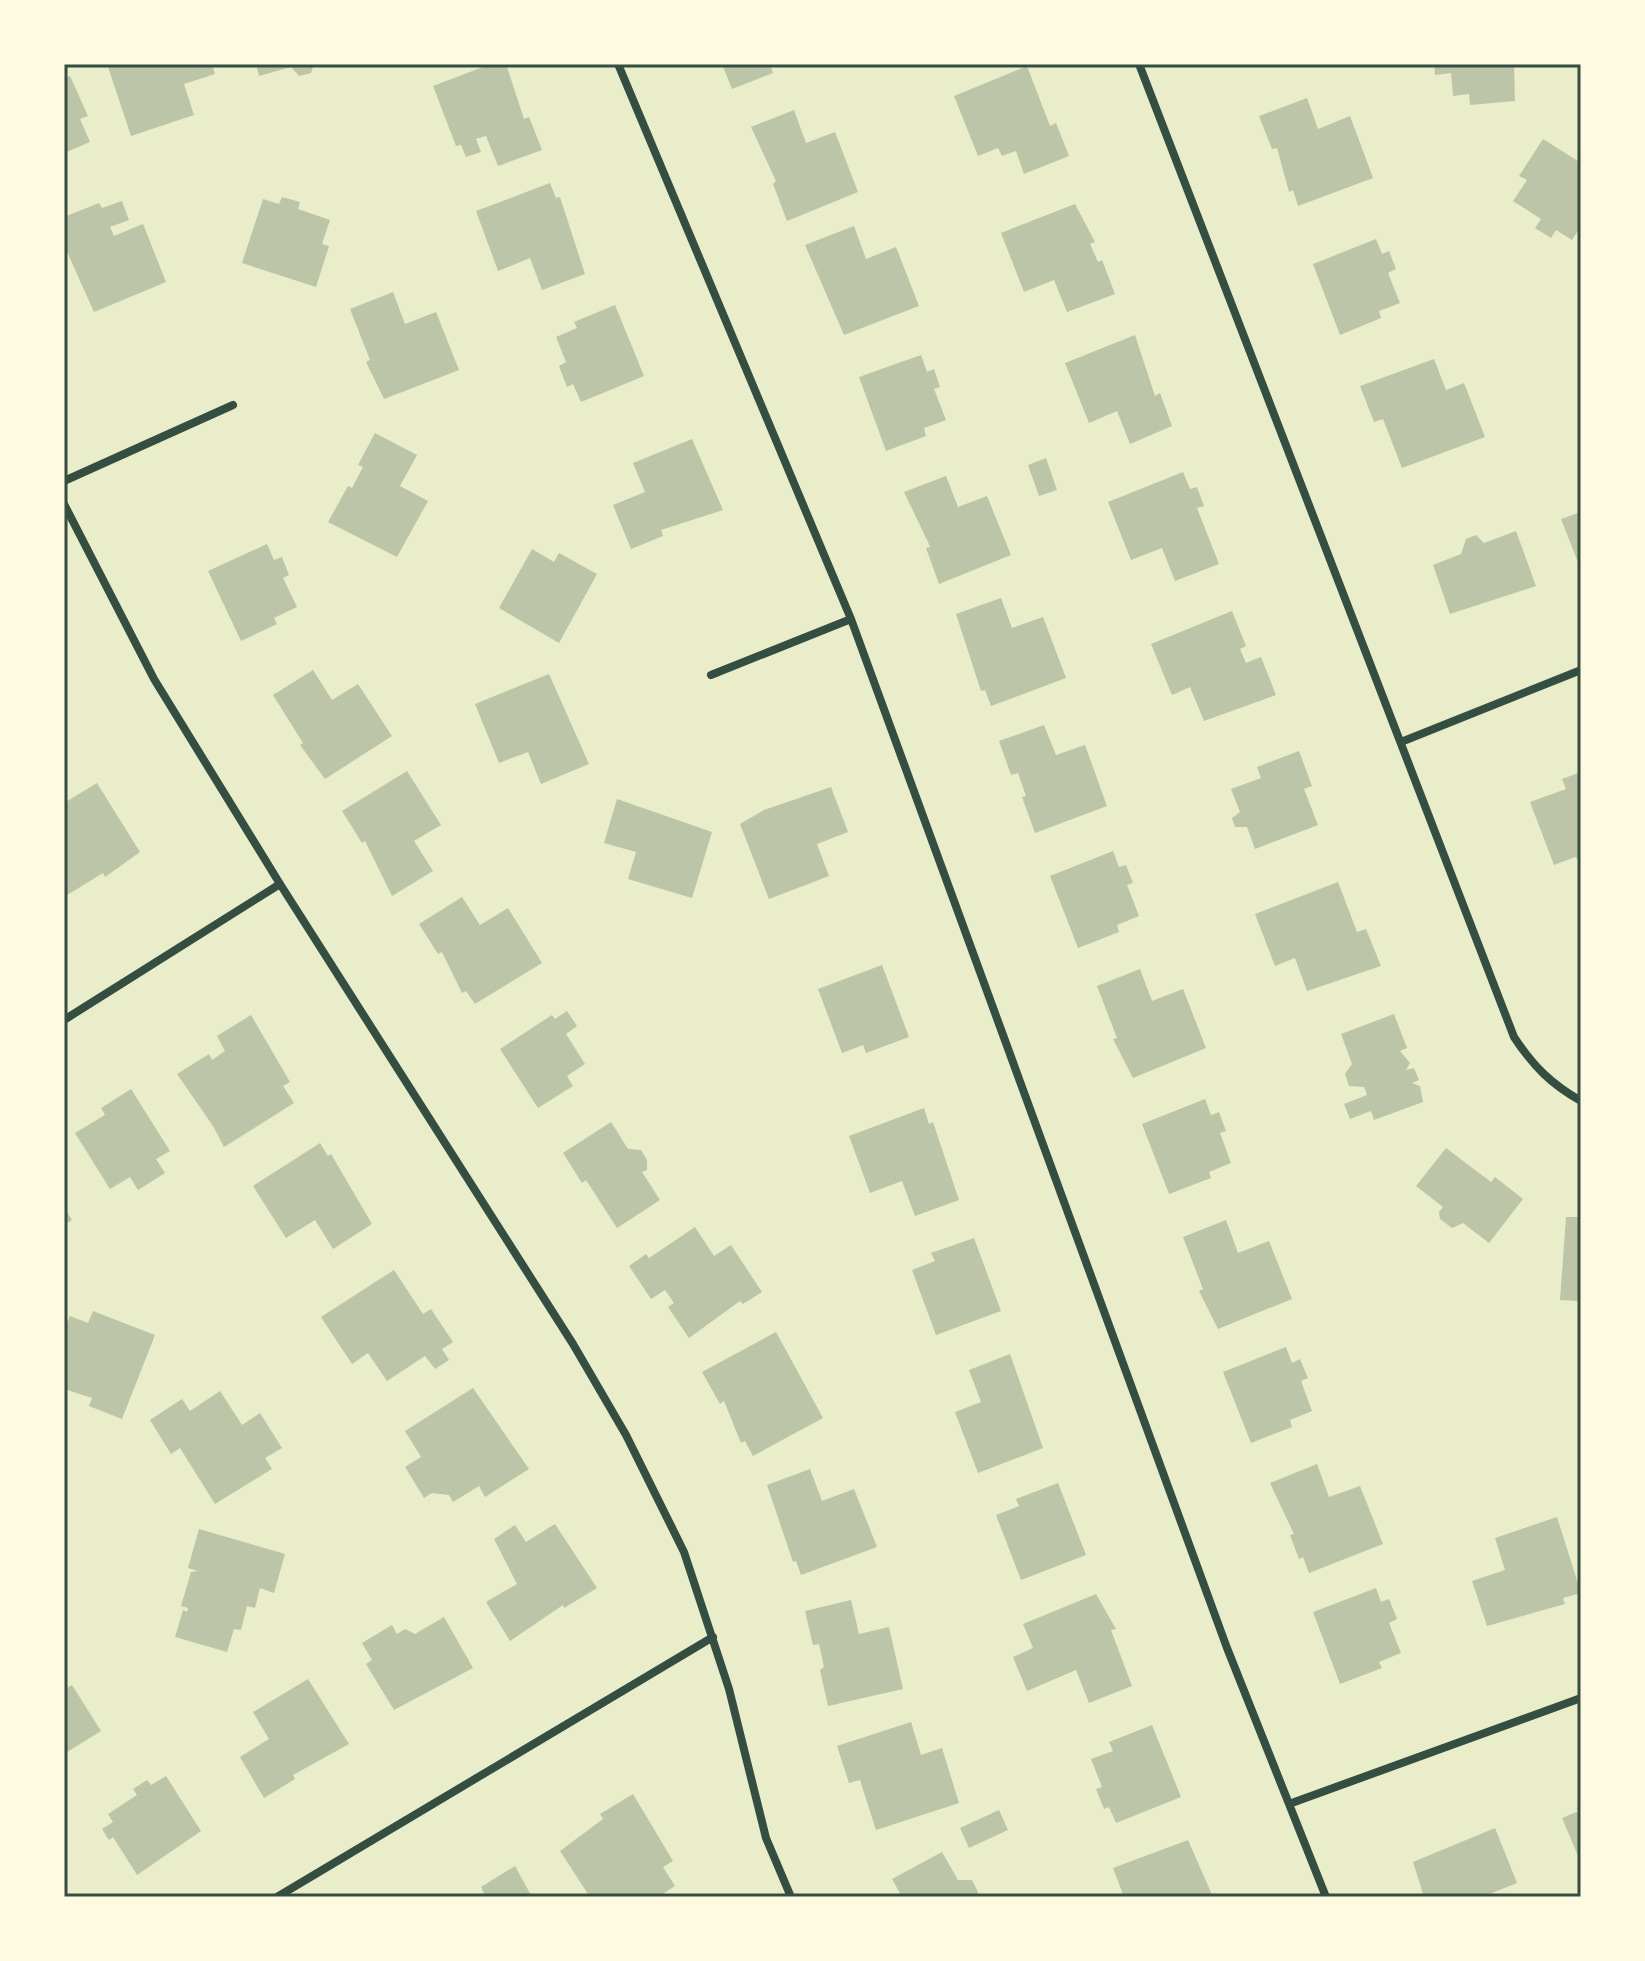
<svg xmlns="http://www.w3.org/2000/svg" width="1645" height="1961" font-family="'PT Sans',sans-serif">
	<rect width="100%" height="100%" fill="#e9edc9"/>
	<path fill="#bcc5a7" d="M107,64H212L215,74L184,84L194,115L131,136Z
		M256,64H314L311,73L299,76L291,67L259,76Z
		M491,64H506L524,119L529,117L542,150L498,166L486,136L476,139L481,152L466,157L461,145L456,146L433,86Z
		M722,64H770L773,73L732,89Z
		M1434,64H1514L1515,101L1470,105L1469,94L1453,96L1451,73L1435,75Z
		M1027,66L1050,126L1056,123L1069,156L1024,174L1016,151L1002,156L998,148L978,156L954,96Z
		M70,76L88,116L80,119L90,142L64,153V78Z
		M1307,98L1318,129L1350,116L1373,178L1298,206L1293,190L1289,192L1277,148L1272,149L1259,116Z
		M794,110L806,143L835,132L858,192L787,221L773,184L776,181L751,127Z
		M1543,139L1581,163V226L1572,240L1556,230L1551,238L1535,228L1541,219L1513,201L1527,180L1519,176Z
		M550,183L556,198L560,197L585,274L542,290L530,258L498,271L476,211Z
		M282,197L300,202L298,209L330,220L322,244L329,246L316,287L242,263L263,199L279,204Z
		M122,201L129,220L110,227L114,236L143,224L166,282L94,312L64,245V217L99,203L102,208Z
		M1075,204L1095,242L1090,244L1098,262L1102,260L1115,294L1067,312L1054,280L1024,292L1001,233Z
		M854,226L866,259L896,247L919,306L844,335L805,245Z
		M1376,239L1382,254L1389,251L1396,269L1388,273L1400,303L1379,311L1381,318L1340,335L1313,264Z
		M393,292L405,324L436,312L459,370L384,399L366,362L370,360L350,309Z
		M615,305L644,376L581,402L573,384L567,387L559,366L566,362L556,337L577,328L574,322Z
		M1135,335L1155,396L1160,393L1172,426L1130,444L1117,411L1089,423L1065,363Z
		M921,355L927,372L934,369L940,387L934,389L946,420L924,428L926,436L886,451L859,377Z
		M1434,359L1446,390L1464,383L1485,437L1402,468L1383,419L1374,422L1360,386Z
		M375,433L417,455L400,486L428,501L397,557L328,522L348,486L352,488L363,467L358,465Z
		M692,439L723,510L661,530L663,536L631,549L613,505L645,492L633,463Z
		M1046,458L1057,490L1039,496L1028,465Z
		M1183,472L1190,489L1197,487L1204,506L1197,508L1219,564L1175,581L1162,548L1131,560L1108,502Z
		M946,476L958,507L987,496L1011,555L939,584L926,548L930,547L928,542L904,492Z
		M1581,512V570L1561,519Z
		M1516,531L1536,586L1450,614L1433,565L1461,554L1466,539L1476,535L1484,543Z
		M267,544L274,560L282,557L289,575L283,578L297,607L274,618L277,624L241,641L208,571Z
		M532,549L554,562L559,553L597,574L559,643L499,608Z
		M1001,598L1012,628L1043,617L1066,678L991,706L985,690L981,691L956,614Z
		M1232,611L1246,646L1240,649L1246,663L1261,657L1276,695L1204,721L1190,687L1172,695L1151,644Z
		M313,670L332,700L358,684L392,736L325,779L300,745L303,743L273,695Z
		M549,674L589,764L541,784L528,752L499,763L475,704Z
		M1044,725L1056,755L1085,745L1107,806L1035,833L1022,797L1026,796L1018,773L1011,775L999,741Z
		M1299,751L1312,786L1304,789L1318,825L1255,849L1247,827H1235L1232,818L1240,812L1231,789L1261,778L1257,767Z
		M407,771L441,825L414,841L433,871L392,896L365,841L362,843L342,811Z
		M1581,772V862L1575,857L1554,865L1530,802L1566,789L1562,779Z
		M97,783L140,852L105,877L103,873L64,897V803Z
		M831,787L848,832L817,844L829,876L769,899L740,824L764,810Z
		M617,799L712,832L692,898L628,879L636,852L604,843Z
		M1113,851L1119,867L1126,865L1133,883L1127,885L1139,916L1117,925L1119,932L1078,948L1050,876Z
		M1338,882L1357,932L1366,929L1381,966L1307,991L1295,958L1275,966L1255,914Z
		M462,897L480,925L508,908L542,963L475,1004L466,991L462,993L442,952L438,954L419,924Z
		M882,965L909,1037L866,1053L863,1045L842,1053L818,989Z
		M1140,969L1152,1001L1183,989L1206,1048L1133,1078L1113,1039L1117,1038L1097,986Z
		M567,1011L577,1026L566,1034L585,1064L567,1076L573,1086L538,1108L500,1049L552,1015L555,1019Z
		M1394,1014L1407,1048L1400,1051L1410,1063L1406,1070L1414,1068L1419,1080L1412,1083L1420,1086L1423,1102L1374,1120L1371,1111L1350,1119L1344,1104L1367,1095L1364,1087L1349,1086L1345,1074L1352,1064L1341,1034Z
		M251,1015L290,1082L283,1086L294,1103L224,1147L213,1126L177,1074L209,1054L212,1060L225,1051L217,1036Z
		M131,1089L170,1151L156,1159L165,1173L138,1190L130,1177L110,1189L75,1133L105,1115L101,1108Z
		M1205,1099L1211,1115L1219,1112L1226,1131L1220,1133L1231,1163L1209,1172L1211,1178L1169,1194L1142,1124Z
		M924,1108L929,1124L933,1122L959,1200L915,1216L902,1181L870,1193L849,1136Z
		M611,1122L628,1149L641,1150L647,1160V1170L642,1172L660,1200L617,1228L586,1180L582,1183L563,1153Z
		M320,1143L328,1156L331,1154L372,1224L333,1249L315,1220L286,1238L253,1186Z
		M1446,1148L1491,1182L1495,1177L1523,1199L1489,1243L1463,1223L1452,1228L1440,1219L1439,1212L1443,1207L1416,1186Z
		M64,1207L72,1220L64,1225Z
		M1566,1217H1581V1301L1560,1300Z
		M1226,1220L1238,1253L1269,1241L1292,1299L1218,1329L1199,1291L1203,1289L1183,1237Z
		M695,1227L714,1256L731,1245L762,1292L743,1304L740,1301L689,1338L668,1307L674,1303L665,1290L651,1299L629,1266L646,1254L649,1258Z
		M974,1238L1001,1311L936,1335L912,1270L935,1261L931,1253Z
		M394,1270L423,1314L431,1309L453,1342L442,1349L449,1360L435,1369L425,1356L387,1381L368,1353L352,1364L321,1317Z
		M93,1311L155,1335L122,1419L89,1406L92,1398L64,1389V1330L70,1316L88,1323Z
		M776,1332L823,1418L753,1456L745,1441L741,1443L724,1401L720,1404L702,1372Z
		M1286,1347L1292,1363L1300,1359L1308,1378L1301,1381L1312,1411L1290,1420L1292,1427L1251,1443L1223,1372Z
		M1010,1354L1043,1448L978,1473L955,1412L981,1402L969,1370Z
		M473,1388L529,1469L485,1497L479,1486L453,1502L449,1495L432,1493L424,1498L405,1467L421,1457L405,1431Z
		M220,1391L242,1425L260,1413L282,1448L265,1458L272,1469L215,1504L180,1448L171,1454L150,1420L182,1399L190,1411Z
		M1317,1464L1329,1497L1360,1486L1383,1544L1309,1573L1303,1557L1299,1559L1290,1535L1294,1534L1270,1483Z
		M810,1469L822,1501L854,1489L877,1547L801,1575L796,1561L793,1562L767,1485Z
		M1058,1483L1086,1555L1021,1580L996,1515L1019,1506L1016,1499Z
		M1557,1517L1581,1593L1563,1598L1565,1604L1487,1626L1472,1581L1505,1570L1495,1538Z
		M555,1524L597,1588L564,1608L563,1605L510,1641L486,1602L517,1584L494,1539L515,1525L526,1542Z
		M199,1529L285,1554L274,1593L260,1588L255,1608L247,1606L241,1630L234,1629L227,1652L175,1637L183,1610L187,1612L188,1608L181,1606L191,1572L198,1571L188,1568Z
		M1376,1588L1381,1602L1389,1599L1397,1619L1389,1623L1401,1653L1379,1662L1382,1668L1340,1684L1313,1612Z
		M1096,1594L1116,1629L1111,1630L1132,1686L1089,1703L1076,1670L1027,1691L1013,1657L1033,1648L1023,1624Z
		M851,1600L859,1634L889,1627L903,1689L828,1706L820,1670L824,1667L819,1644L813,1645L805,1611Z
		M444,1617L473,1668L394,1710L366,1664L372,1660L362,1643L392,1625L397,1634L405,1629L415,1634Z
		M308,1679L349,1744L293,1775L295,1779L264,1798L240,1757L269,1739L253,1712Z
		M72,1685L101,1731L64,1754V1690Z
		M911,1722L921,1755L942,1748L959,1803L876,1830L860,1780L849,1783L837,1746Z
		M1152,1725L1181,1797L1116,1823L1109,1807L1104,1809L1096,1789L1102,1787L1091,1759L1113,1751L1109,1742Z
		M166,1776L201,1831L137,1875L113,1837L109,1840L102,1829L113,1822L108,1814L137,1795L133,1789L147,1780L151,1785Z
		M633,1794L673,1861L663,1867L675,1886L658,1897H590L560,1851L603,1819L600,1814Z
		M1581,1806V1863L1562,1818L1579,1811L1576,1808Z
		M999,1810L1008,1830L969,1848L960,1828Z
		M1495,1828L1517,1883L1482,1897H1424L1413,1862Z
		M1188,1840L1213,1897H1124L1113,1868Z
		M942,1852L958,1880H972L978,1892L975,1897H902L892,1879Z
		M515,1866L532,1897H486L481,1887Z"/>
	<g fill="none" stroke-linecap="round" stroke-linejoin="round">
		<path stroke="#344e41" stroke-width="8" d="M618,64L851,619L1227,1648L1326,1897
			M1139,64L1514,1037C1533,1066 1551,1084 1581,1101
			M64,481L233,405
			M64,504L154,679L280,884L573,1344L626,1435L684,1552L729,1689L766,1838L791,1897
			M711,675L851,619
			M1401,742L1581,670
			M64,1020L280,884
			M1289,1804L1581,1698
			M277,1897L713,1637"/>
	</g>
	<rect width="1645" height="1961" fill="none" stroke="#fefae0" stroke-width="132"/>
	<rect x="66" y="66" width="1513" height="1829" fill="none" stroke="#344e41" stroke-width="3"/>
</svg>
